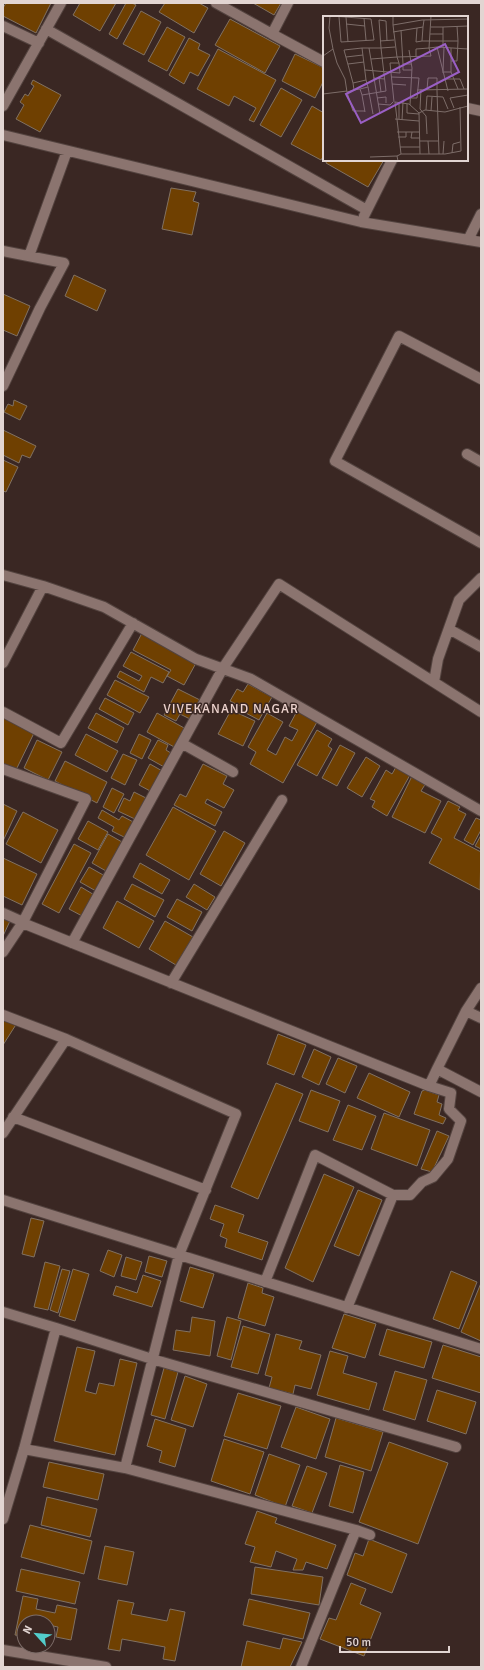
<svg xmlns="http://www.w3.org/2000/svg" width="484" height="1670" font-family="Signika,sans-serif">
	<rect width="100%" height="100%" fill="#3a2723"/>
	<path fill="#6f4001" stroke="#817162" d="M6,3H51L36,33L3,16V8Z
		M80,3H116L100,31L73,15Z
		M126,3H132L136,5L117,39L109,34Z
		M165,3H199L208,8L194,33L159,12Z
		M253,3H281L274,15Z
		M141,11L161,22L144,55L123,44Z
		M230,19L280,46L265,73L215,45Z
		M167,27L185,37L167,71L148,61Z
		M189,38L200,44L198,49L210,55L198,76L190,72L184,84L169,75Z
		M218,49L276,80L254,122L249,120L256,108L234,96L229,106L197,89Z
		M295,54L324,68V80L315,98L282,81Z
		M33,80L61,95L40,132L16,119L24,105L20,102L25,94L28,96L34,86L31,84Z
		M281,88L302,100L281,137L260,125Z
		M312,106L324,113V155L321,160L291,144Z
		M327,160H384L368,187L326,163Z
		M171,188L196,192L193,201L199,203L192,235L162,229Z
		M74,275L106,290L97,311L65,296Z
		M3,294L30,306L17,336L3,330Z
		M14,400L27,406L20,420L4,412L8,404L13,406Z
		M3,430L36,446L30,458L22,455L19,463L3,455Z
		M3,460L18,467L6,492L3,491Z
		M142,633L196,663L184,685L167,676L171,670L133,650Z
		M131,652L169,672L163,683L151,677L144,692L117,677L120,671L139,681L142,676L123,666Z
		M115,680L149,697L140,713L107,695Z
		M248,684L272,697L259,720L242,711L244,708L230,701L237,689L243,692Z
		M178,689L202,701L192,720L180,714L176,721L164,715Z
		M105,698L134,713L128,725L99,709Z
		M231,710L255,721L243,746L218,734Z
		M297,711L317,722L283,783L250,764L256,752L248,747L267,713L283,722L267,750L276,755L285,737L292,741L298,730L289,726Z
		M96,713L124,728L117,743L88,728Z
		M157,713L186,729L176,748L147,732Z
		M3,716L35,731L16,770L3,764Z
		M317,730L332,739L328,746L332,749L317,776L297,765Z
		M86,734L118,751L107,772L75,755Z
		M139,734L151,740L142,759L130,753Z
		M37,740L62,752L48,780L24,768Z
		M158,740L168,745L166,750L174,755L166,768L148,758Z
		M340,745L355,753L337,786L322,778Z
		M123,754L137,760L125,785L111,778Z
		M366,757L380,766L362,797L347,788Z
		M65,761L107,782L97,803L55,781Z
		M150,764L164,772L152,792L139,785Z
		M203,764L227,776L223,784L234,790L224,808L207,799L205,803L222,812L215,826L174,805L180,794L186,797Z
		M396,767L410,775L387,816L372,807L375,801L370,799L386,770L392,774Z
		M412,776L426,783L421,791L441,801L425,833L392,817Z
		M112,788L124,794L114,813L103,807Z
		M134,792L148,799L137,820L118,811L124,798L130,801Z
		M448,801L460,807L458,810L466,814L454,838L481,852L480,890L429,863L442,839L431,833Z
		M3,804L17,811L3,841Z
		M173,807L216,831L189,880L146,855Z
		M102,810L119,820L122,816L137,824L128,839L112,831L114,827L98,818Z
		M23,812L58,830L41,863L6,844Z
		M476,818L481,820V830L473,845L464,840Z
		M88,821L108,832L98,850L78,839Z
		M224,831L245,843L221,886L200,874Z
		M108,834L122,842L106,871L92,863Z
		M481,835V849L475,846Z
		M74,844L91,853L59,913L42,904Z
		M3,858L37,874L22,905L3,896Z
		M140,863L170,880L162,894L133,877Z
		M89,867L105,876L96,891L80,882Z
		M132,884L164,900L155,917L124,899Z
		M194,884L215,897L207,910L186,897Z
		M81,887L96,896L84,917L69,909Z
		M177,899L202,912L192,931L167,917Z
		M117,901L154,921L139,948L103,928Z
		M3,918L10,921L3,936Z
		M165,921L193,937L176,965L149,949Z
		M3,1018L17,1023L3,1045Z
		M278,1034L306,1045L294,1075L267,1064Z
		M314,1049L331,1057L319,1085L302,1077Z
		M338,1058L357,1066L345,1093L326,1084Z
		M369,1073L410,1092L399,1117L357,1098Z
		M276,1083L303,1094L258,1199L231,1187Z
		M311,1090L340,1101L328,1132L299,1121Z
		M425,1090L439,1095L437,1102L442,1104L439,1115L446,1118L443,1124L414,1114L422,1091Z
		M348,1105L376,1116L362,1150L333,1140Z
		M384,1113L430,1130L417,1166L371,1149Z
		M437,1131L449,1136L432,1172L421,1169Z
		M324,1174L354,1187L313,1282L285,1268Z
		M358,1190L382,1200L359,1256L334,1246Z
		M215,1205L244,1215L238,1232L268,1242L262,1260L225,1247L227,1239L220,1236L224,1224L210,1219Z
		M31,1218L44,1221L34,1257L22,1254Z
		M108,1250L122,1255L114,1277L100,1271Z
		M149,1256L167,1261L162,1277L145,1272Z
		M126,1257L142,1262L136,1280L121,1276Z
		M45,1262L60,1266L48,1310L34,1307Z
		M190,1267L214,1274L203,1308L180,1301Z
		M62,1269L70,1271L58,1313L50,1310Z
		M73,1269L89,1274L75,1321L59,1316Z
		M451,1271L477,1282L459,1329L433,1319Z
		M143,1275L161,1281L152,1307L113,1295L116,1286L137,1293Z
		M248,1283L263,1288L262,1293L274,1297L265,1326L238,1318Z
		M481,1283V1341L461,1332Z
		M344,1314L376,1324L365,1358L332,1348Z
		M192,1317L215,1321L210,1356L173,1350L176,1330L190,1332Z
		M227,1317L241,1321L231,1360L217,1356Z
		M243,1326L270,1334L258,1374L231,1367Z
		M387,1329L432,1342L424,1368L379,1355Z
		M276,1334L302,1341L299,1349L321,1355L311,1389L295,1385L293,1394L269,1388L272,1377L265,1375Z
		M443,1345L481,1357V1393L432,1378Z
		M77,1347L95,1351L85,1391L96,1394L99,1383L114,1386L120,1359L137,1363L115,1455L54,1441Z
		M330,1351L348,1356L343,1373L377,1383L369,1410L317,1395Z
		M164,1368L178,1372L165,1419L151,1415Z
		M395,1371L427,1380L415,1420L383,1410Z
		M185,1376L207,1384L193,1427L171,1420Z
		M437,1390L476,1402L466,1434L427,1421Z
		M238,1393L281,1406L267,1449L224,1436Z
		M296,1407L330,1419L316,1459L281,1447Z
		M336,1418L383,1432L371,1471L325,1457Z
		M155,1419L186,1429L175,1467L159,1462L162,1451L147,1446Z
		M224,1439L264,1452L250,1494L211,1481Z
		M389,1442L448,1463L418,1544L359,1522Z
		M269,1454L300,1465L285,1507L255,1495Z
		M49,1462L104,1474L98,1500L43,1487Z
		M340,1465L364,1472L353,1513L329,1506Z
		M307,1466L327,1473L312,1513L292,1506Z
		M47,1497L97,1509L90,1537L41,1525Z
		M257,1511L277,1518L275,1523L336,1545L327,1569L306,1562L303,1570H293L297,1559L276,1551L271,1567L250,1562L255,1547L245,1544Z
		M30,1525L92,1541L84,1574L21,1557Z
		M369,1539L407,1554L392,1593L347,1575L355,1553L363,1556Z
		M105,1546L134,1552L127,1585L98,1579Z
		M255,1567L323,1577L319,1605L251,1594Z
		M21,1569L80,1582L75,1604L16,1591Z
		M351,1583L366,1589L360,1604L381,1613L364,1656L320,1639L329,1618L336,1620Z
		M23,1596L38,1599L36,1609L55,1613L57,1605L77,1609L71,1640L56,1637L58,1627L48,1625V1622H24V1636L15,1635Z
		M249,1599L310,1613L303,1639L243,1625Z
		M118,1600L134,1603L131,1614L167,1621L170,1609L185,1612L175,1661L163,1659L165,1647L122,1639L120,1651L108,1649Z
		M283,1638L302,1642L290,1667H241L247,1641L280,1649Z"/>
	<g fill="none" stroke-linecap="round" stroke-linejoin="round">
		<g stroke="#53433f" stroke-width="12">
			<path id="minor" d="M216,3L272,34
				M288,3L272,34L324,62
				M3,26L39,43
				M46,29L367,210
				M3,106L61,3
				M467,108L481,111
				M3,135L361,222L481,242
				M364,216L392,160
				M468,240L481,214
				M3,251L64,263L40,308L3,386
				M29,256L67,151
				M481,379L399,336L335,461L481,543
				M467,454L481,462
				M3,575L43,586L104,607L196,659L251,679L481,811
				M449,629L481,647
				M3,663L43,586
				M434,682L438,659L459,600L481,578
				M3,712L61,743L133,623
				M183,744L233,772
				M3,769L86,799L23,922L3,952
				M3,913L23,922L25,924L429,1086L437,1069
				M72,943L223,668L279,584L481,712
				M171,983L282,800
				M481,988L466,1011L437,1069L481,1092
				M466,1011L481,1018
				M3,1015L66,1039L236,1114L179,1255L125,1468L24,1449
				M13,1117L206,1190
				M3,1133L66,1039
				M3,1200L481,1349
				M265,1282L315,1155L393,1195H410L422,1182L433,1177L448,1159L461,1121L449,1109L451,1093L429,1086
				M347,1308L393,1195
				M3,1312L56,1328L24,1449L3,1519
				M56,1328L152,1359L456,1447
				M125,1468L356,1530L370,1535
				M3,1650L106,1667
				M301,1667L356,1530"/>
		</g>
		<use href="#minor" stroke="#8b746f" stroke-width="10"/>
	</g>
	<g text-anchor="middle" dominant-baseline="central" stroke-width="3" stroke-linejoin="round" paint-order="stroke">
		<g font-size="13" letter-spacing="1" fill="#edd3cd" stroke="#3a2723">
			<text x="231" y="709">VIVEKANAND NAGAR</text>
		</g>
	</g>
	<g transform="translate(323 16)">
		<rect width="145" height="145" fill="#3a2723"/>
		<path fill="none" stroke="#7d6d69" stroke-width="1" d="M9,0L48,3L51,24L18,26L16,1M70,0V9L99,4L145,3M108,0L106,32L114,31M23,1L25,26M41,2L43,24M23,8L42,10M70,9L74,41L108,40L106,32L93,33V40M134,10L135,25M145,10V55M100,11L99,25H135L134,45H128V56H119M108,11H120V31M120,11L145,10M94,12L93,26L99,25M78,14L80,48M70,16L100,11L101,4M107,18H120M57,25L71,24M10,33L14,47L22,63L24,76M86,34L89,52L87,89M0,40L10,33L6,12L7,0M23,41L40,39M48,43L74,41L76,47H67L71,86M128,45V32M25,48L41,46M88,48H80V54H89M42,54L77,57L76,47M120,55L121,31M128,56L135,73M68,61L96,62L94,82H88M50,62L62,63M56,62L58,76M122,63H137L141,73M43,64L39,32H46M30,67L21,34L39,32M69,68L83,69M45,71L50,98M37,73L45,71L43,64L30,67L31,74L37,73L39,79L63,75L58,32L72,31M98,73L97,93L103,100L104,118M31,74L24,76L30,95H42M94,74L145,73M104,74L105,62H114V75M114,75L116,138M125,75L114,31L145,33M0,78L24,75M39,79L42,96M54,82L63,81V87M55,88L67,89L70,86M84,88V97L96,98M131,92L127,82L145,79V82M103,94L104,80L120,81L125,93M108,95L109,81M96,97L97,138M57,98L46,32H58L56,4L63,5L64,25M72,103L96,105M76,103V86M79,104L80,86M74,116H97M89,116L88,122H97M75,121H83V116M97,125H115M105,125L106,138M77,131H97M129,137L130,128L137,126M78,138H122L138,135L137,91M120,138L121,125M47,141L74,140M75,145L74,140L78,138L72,86L86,88L96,97L102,94L122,96L145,90"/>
		<path fill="#9a5fc5" fill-opacity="0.15" stroke="#9a5fc5" stroke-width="2" d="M122,28L136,56L38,107L23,78Z"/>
		<rect width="145" height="145" fill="none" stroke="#e2d5d2" stroke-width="2"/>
	</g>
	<rect width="484" height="1670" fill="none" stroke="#e2d5d2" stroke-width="8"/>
	<g transform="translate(36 1634) rotate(297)"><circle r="19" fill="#3a2723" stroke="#7d6d69"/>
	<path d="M0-3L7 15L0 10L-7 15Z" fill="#53cdcb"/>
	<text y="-6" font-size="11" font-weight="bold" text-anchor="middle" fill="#e2d5d2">N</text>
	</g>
	<path d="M340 1646v6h109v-6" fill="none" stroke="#e2d5d2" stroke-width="2"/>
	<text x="346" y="1646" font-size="12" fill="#e2d5d2" stroke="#3a2723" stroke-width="3" paint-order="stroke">50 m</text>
</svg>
